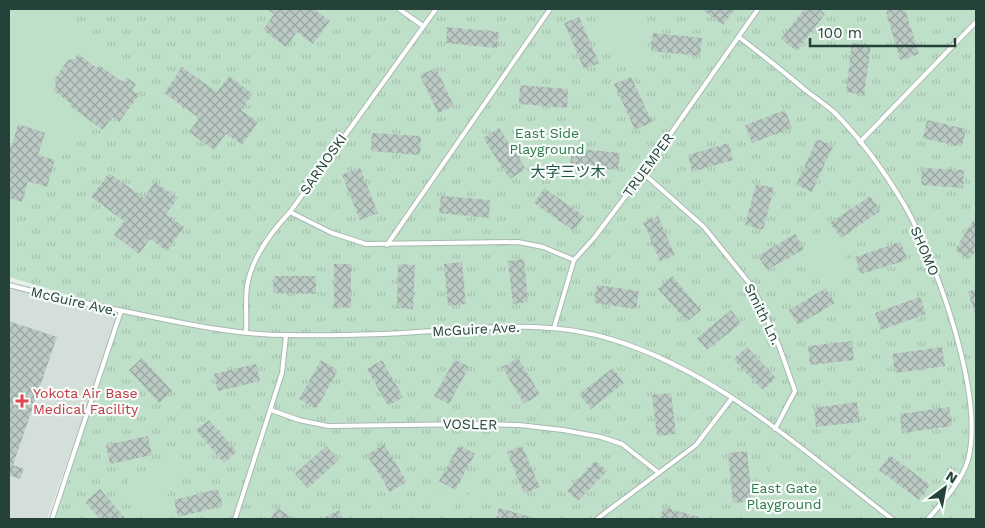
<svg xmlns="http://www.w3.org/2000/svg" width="985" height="528" font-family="'Work Sans','Noto Sans JP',sans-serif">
	<defs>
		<pattern id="grass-tufts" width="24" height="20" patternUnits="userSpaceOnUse" patternTransform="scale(1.25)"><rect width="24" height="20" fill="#bfe0c8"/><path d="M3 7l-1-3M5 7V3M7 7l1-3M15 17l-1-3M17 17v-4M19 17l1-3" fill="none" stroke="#a4c1ad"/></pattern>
		<pattern id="building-cross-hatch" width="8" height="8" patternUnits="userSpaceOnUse" patternTransform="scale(1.25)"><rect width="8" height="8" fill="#bbcac4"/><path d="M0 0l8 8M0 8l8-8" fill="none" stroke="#98a6a0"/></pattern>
	</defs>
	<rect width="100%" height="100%" fill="#e6efeb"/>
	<path fill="#d4dfda" d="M9,287L121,311L47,519H9Z"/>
	<path fill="url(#grass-tufts)" d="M9,9H976V519H52L121,311L9,277Z"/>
	<path fill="#bfe0c8" d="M9,9H58L134,70L125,82L99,65L89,62L78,55L75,58L68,60L54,80L56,86L53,90L92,123L69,152L56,153L39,147L45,133L15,120L9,137Z
		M615,13L647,20L648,61L618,66L596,34Z
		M539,116L575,134L549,171L518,137Z
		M821,230L847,249L845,275H817L803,259Z
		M164,458L183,464L177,481L173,480L161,515L121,502L131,471L150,478L160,472Z
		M774,461L836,507L832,519H749Z
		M473,487L487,496L479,509L465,500Z
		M439,491L452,493L457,497L455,509L433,505L434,496Z"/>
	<path fill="url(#building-cross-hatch)" d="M267,9H314L330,21L313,44L297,32L286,47L263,30L274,14Z
		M701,9H735L723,25Z
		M804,9H819L825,14L797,51L781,39Z
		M893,9H905L919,54L900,60L886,11Z
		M579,17L599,63L584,69L564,23Z
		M447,27L499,32L497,48L446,43Z
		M653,33L702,38L700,56L651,51Z
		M852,43L871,45L864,95L846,92Z
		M78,54L97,68L99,65L124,83L126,77L136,84L132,90L139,95L119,122L112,117L103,130L70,106L71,104L53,90L56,86L54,80L68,60L75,59Z
		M182,67L217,92L229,76L253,94L241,110L258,122L242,145L226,134L214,150L189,132L199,118L164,93Z
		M436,68L454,106L438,113L420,75Z
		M631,77L652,122L635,130L614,84Z
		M520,85L568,89L567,108L519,104Z
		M785,110L792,128L752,143L745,125Z
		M927,120L966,129L962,147L923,138Z
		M18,124L45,133L38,155L55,160L47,187L28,181L22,202L9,198V144L12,145Z
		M499,128L526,169L510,179L483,138Z
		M372,133L421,136L420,155L371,151Z
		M817,139L833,146L812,192L796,185Z
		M729,143L733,160L692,172L688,155Z
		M572,148L620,153L618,170L570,166Z
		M360,168L378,213L360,220L342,175Z
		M922,168L964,170L963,188L921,185Z
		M109,173L144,198L155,182L178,198L166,214L184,227L167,251L150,239L139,254L114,235L124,221L91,197Z
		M756,184L774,188L763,230L745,225Z
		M544,188L584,216L574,231L534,203Z
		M441,196L490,200L489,218L439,213Z
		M870,196L880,211L841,238L830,223Z
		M658,216L675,255L660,261L643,222Z
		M976,216V250L970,259L955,250Z
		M795,234L804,249L767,270L758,256Z
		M901,242L907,260L861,274L855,257Z
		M524,259L528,302L513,304L508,261Z
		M462,262L466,304L448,306L444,264Z
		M334,264H351V308L334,307Z
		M398,264L415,265L413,309L397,308Z
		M274,276H316V294L273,293Z
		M672,276L701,310L687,322L658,289Z
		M597,285L639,291L636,309L594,303Z
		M826,288L835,303L798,325L789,310Z
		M976,289V314H975L968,292Z
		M920,297L926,314L881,330L875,313Z
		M731,310L741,323L707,350L697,338Z
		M9,321L57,337L13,465L24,469L20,479L9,475Z
		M852,341L854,360L810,365L808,346Z
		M747,347L776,378L763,390L733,359Z
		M942,347L945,366L895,373L892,354Z
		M142,358L172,391L159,403L129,370Z
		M518,358L540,394L524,404L502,367Z
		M455,359L469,367L449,404L434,396Z
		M321,360L338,370L316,409L299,399Z
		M382,360L403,397L388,406L367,369Z
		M256,364L260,381L218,391L214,374Z
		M613,368L624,383L591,409L579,394Z
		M671,393L676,434L657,436L652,395Z
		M857,402L860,422L816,427L814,408Z
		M949,407L952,426L902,433L900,414Z
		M209,420L237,452L224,463L196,430Z
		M148,436L152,455L110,464L106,445Z
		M384,444L407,482L390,492L367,455Z
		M459,445L475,454L455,490L439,481Z
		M326,446L339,460L308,488L295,474Z
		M522,446L540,487L524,493L507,452Z
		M747,451L752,501L733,503L728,453Z
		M890,455L930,485L919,500L879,470Z
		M595,461L607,471L578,501L567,491Z
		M100,489L126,519H100L85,502Z
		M218,489L223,506L178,517L174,500Z
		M663,507L699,517L698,519H660Z
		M277,508L295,519H270Z
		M499,508L530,517V519H496Z
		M339,510L343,519H321Z"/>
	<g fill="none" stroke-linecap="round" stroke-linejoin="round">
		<g stroke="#a8b8b2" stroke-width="6">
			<path id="lane" d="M399,9L423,26
				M739,37C761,54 783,71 804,89C814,97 825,104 834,112C861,139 886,174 905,206C937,263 985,396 968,460C961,483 943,501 928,519
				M860,142L976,22
				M643,173L704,227L754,289L779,346L795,391L775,429
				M290,212L332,233L366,244L518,242L543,247L574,260
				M387,245L550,9
				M9,285C53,297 98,306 143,315C191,325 239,335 288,335C320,336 352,335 383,334C461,331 538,316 614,340C720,373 806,453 892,519
				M554,328L574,260L594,238L643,173L758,9
				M246,333C247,318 245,301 247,286C252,257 270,233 290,212L436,9
				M271,410L299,420L328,426L477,424L519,425L563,430L601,437L622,444L659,473
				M52,519L121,311
				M235,519L282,373L286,336
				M597,519L696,445L732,398"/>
		</g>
		<use href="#lane" stroke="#fff" stroke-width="4"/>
	</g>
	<path fill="#e0444e" stroke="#f7fbf9" stroke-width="2" d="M19.5 393.5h5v5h5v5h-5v5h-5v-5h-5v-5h5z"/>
	<g text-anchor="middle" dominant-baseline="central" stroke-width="4.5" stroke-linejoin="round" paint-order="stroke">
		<g font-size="14" fill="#2d7a4b" stroke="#f7fbf9">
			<text x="547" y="133">East Side<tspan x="547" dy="16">Playground</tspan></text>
			<text x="784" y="488">East Gate<tspan x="784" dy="16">Playground</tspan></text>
		</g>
		<g font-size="14" fill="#24423a" stroke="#f7fbf9">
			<text transform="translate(323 164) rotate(-55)">SARNOSKI</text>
			<text transform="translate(648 165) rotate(-54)">TRUEMPER</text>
			<text transform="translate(925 251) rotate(67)">SHOMO</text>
			<text transform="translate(74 301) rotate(13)">McGuire Ave.</text>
			<text transform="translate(763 314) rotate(64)">Smith Ln.</text>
			<text transform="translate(476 329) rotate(-3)">McGuire Ave.</text>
			<text transform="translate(470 424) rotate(1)">VOSLER</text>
		</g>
		<g font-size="14" fill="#be3a42" stroke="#f7fbf9" text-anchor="start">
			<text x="33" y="393">Yokota Air Base<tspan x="33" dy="16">Medical Facility</tspan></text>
		</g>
		<g font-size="15" fill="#1f5548" stroke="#f7fbf9">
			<text x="568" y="172">大字三ツ木</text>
		</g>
	</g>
	<rect width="985" height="528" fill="none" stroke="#24423a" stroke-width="20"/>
	<g transform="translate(945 488) rotate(32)" stroke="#f7fbf9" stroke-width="4" paint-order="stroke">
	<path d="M0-4L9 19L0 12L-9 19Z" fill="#24423a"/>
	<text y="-8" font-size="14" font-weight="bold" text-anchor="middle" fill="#24423a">N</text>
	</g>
	<path d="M810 38v8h145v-8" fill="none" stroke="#24423a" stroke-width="2.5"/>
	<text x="818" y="38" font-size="15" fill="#24423a" stroke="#f7fbf9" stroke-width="4" paint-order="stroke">100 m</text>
</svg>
